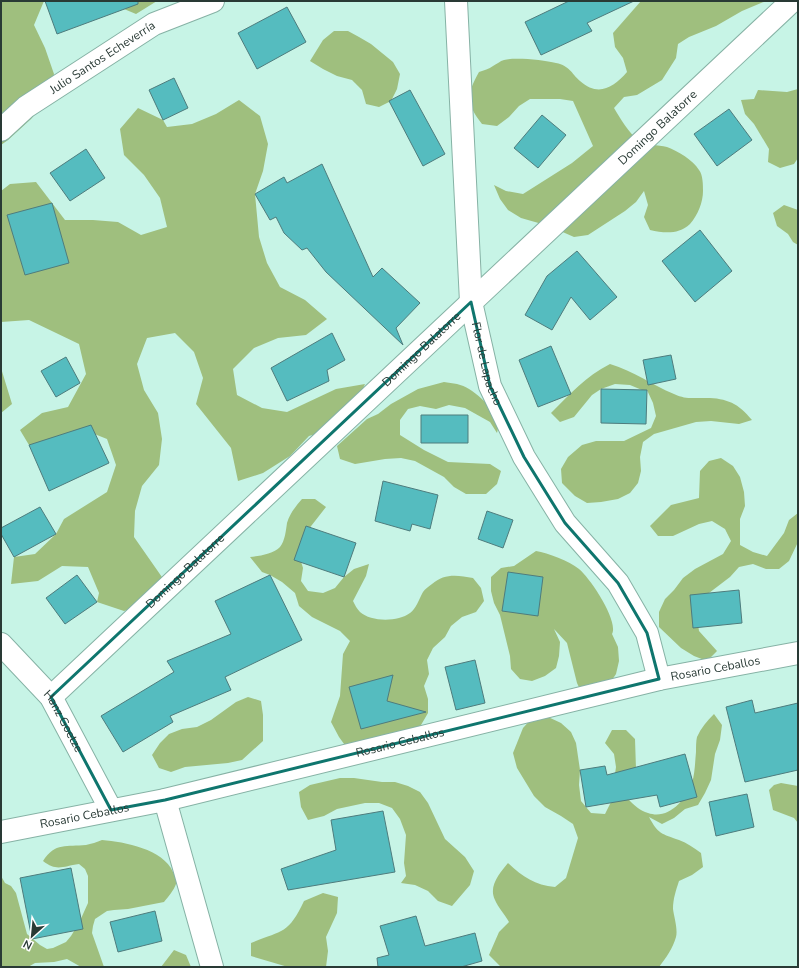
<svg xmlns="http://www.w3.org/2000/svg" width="799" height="968" font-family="'Nunito Sans',sans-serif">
	<rect width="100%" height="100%" fill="#c7f4e6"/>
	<path fill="#9fbf7e" d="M1,1H44L34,25L45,48L54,74L47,100L31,119L8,140L1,145Z
		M109,1H157L136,14L112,4Z
		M641,1H766L742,11L716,26L689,37L678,44L676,58L662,80L637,95L624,97L614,108C620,118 629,133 638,140C646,147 658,144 667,147C678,151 693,160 699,170C703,175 703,185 703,191C703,202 698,215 690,224C678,235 664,233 650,230L644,217L648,205L644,191L636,202L625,211L588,235L574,237L549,226L521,218L508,210L500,199L494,185L506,191L523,194L572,163L593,146L573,101L560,99H530L519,106L509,117L497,126L482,124C466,103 466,96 479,72C484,70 489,69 493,66C497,64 500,61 504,60C515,57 544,60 556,63C570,66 571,73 580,81C598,97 613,88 627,72L623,58L615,47L613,33Z
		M334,31H348L359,37L371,44L393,62L400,74L397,89L391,101L379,107L366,104L362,90L352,80L337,76L323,69L310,61L323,40Z
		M798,89V158L794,164L780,168L768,162L769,149L754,124L745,114L741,100L754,99L758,90L787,92Z
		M239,100L260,116L268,144L263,171L255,194L259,237L267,263L280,287L305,300L327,319L306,335L278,338L254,348L233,369L237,395L262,408L287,412L336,389L365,384L354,408L336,428L309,436L290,456L263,473L238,481L231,448L196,404L203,378L194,352L175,333L147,338L137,364L144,390L158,413L162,439L159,465L142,486L135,511L134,537L164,580L148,603L124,611L97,602L99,593L88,567L62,566L38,581L11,584L14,557L35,554L56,534L64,519L107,492L116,465L107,439L82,429L56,439L29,445L20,430L42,413L68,407L86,374L79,344L29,320L1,322V191L10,184L36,182L65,220H93L118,222L141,235L167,227L160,198L144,175L124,155L120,129L138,108L163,120L167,127L192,124L216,114Z
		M784,205L798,210V245L793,242L788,234L777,226L773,213Z
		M610,364C634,371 652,385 674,394C685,399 690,398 701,398C724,397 738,402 752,420L739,424L711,421L696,422L654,434L643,442L640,457L641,471L638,483L630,493L618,499L601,502L587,503L575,496L562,483L561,469L568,457L582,445L596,441H624L651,428L656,416L653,403L647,390H642L630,385L615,384L601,389L592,395L574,417L560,422L551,413C571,393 585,377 610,364Z
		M1,368L12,404L1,413Z
		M444,382C448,383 453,383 457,384C474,388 490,406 500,420L497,433L490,422L465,408L449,405L436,409L420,406L408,409L400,420V435L424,450L448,462L490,464L501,471L497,484L486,494H466L454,487L444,477L415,461L401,458L385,459L355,464L340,459L337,446L367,419L378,414L391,404L418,389Z
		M721,458L733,466L740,477L744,492L745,506L740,519V545L753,552L767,556L784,533L789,520L798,513V542L789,561L779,569H766L753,564L739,567L730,577L709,593L697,618L699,631L717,651L707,661L694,656L681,648L659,627V612L665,599L674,590L683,578L695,569L723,554L731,541L725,529L712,521L699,524L673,536H658L650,526L671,505L699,498L700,471L709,461Z
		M302,499H315L326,507L308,530L299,555L303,568L301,581L308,591L323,593L335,588L344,577L354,569L369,564L366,576L353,601C355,605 357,609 360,612C371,622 398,622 410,613C416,609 419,599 423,592C425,589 429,586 432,584C444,573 458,575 473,578L481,588L484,601L476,612L462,617L451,626L445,637L433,648L427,660L429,674L424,686L428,699V713L421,725L413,736L347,748L339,737L331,722L340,696L343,654L350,641L340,631L312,617L299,606L295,593L282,582L270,575L262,572L250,557C259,556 274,554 280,547C285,541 286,530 287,523C290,513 296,506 302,499Z
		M536,551C548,553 569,561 579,569C590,578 619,621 612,634L618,647L619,661L616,674L608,686L583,696L577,683L567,643L554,629L560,642L559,656L556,668L545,676L532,681L520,679L511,669L510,656L500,615L494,603L491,591V577L501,568L514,566Z
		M248,697L261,701L263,715V741L242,760L228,763L185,767L171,772L159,768L152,755L160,743L169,734L182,729L197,727L211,720L236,702Z
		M714,714L722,725L720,740L715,754L711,780L705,793L698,805L685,809L674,818L662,824L649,817C658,834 662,834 679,840C687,843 694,848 701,853L703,867L692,875L679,881C676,890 673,899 673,909C674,917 678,929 676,937C673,948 666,958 659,967L500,966L489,955L499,932L509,922C505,915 498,907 495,900C488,886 500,873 508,863C523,877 535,885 555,887L566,878L578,838L573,824L561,816L545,807L534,796L517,768L513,753L523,728L533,717L546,716L561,723L571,732L576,743L580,770L579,785L581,801L591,813L605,814L611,802L616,767L614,754L605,743L612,730H626L635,739L636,769L628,799C634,805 640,811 648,813C668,820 685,801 692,783C695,773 695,762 696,752C696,747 696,741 697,737C701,728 707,721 714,714Z
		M340,778H354L382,782H395L408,786L420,792L428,803L445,839L465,857L474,871L470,885L452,906L438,901L428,891L415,885L401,883L406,876L404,863L406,835L400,819L392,808L379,803H365L337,809L324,816L308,820L301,807L299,792L310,785Z
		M781,783L798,786V823L794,818L773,810L769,790L774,785Z
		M102,840C125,842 163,849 173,872C175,876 177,879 176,884C174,890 168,897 164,902L128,909L114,910L107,911L95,919L93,926L92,933L104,967H81L67,959L54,962L35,963L28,967H1V876L5,883L11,886L16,893L27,934L40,945L47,949L53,948L66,942L71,936L79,923L88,903V876L85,869L79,864C63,866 57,872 43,861C55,842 67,847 86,845C91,844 97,842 102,840Z
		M323,893L338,897L337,913L326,937L328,951L326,967H288L251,956V943C282,930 288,935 304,901Z
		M174,950L186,955L191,967H161Z"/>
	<path fill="#55bcbf" stroke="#4e7c7d" d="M45,1H138V4L57,34Z
		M569,1H634L587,23L592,31L541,55L525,22Z
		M287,7L306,42L257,69L238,33Z
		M174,78L188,108L163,120L149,90Z
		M410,90L445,154L423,166L389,101Z
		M729,109L752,140L717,166L694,134Z
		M542,115L566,135L538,168L514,148Z
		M86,149L105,178L70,201L50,173Z
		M322,164L373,277L382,268L420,303L396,328L403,345L326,272L307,248L302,250L284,233L276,217L270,220L255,194L284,177L287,183Z
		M52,203L69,263L25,275L7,215Z
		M700,230L732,271L695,302L662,261Z
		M577,251L617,297L590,320L571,297L552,330L525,315L547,276Z
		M332,333L345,360L327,370L329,381L287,401L271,368Z
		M551,346L571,394L538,407L519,360Z
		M671,355L676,379L648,385L643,360Z
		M66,357L80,383L56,397L41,371Z
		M601,389L647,390L646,424L601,423Z
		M421,415H468V443H421Z
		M91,425L109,463L49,491L29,445Z
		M383,481L438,495L430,529L412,524L410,531L375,521Z
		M40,507L56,534L14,557L1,534V528Z
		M487,511L513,520L503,548L478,539Z
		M306,526L356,543L344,577L294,560Z
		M508,572L543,577L538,616L502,611Z
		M77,575L97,602L65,624L46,598Z
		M270,575L302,640L225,677L231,690L170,716L173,722L123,752L101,716L174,672L167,661L231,634L215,601Z
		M739,590L742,623L693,628L690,595Z
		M475,660L485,703L456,710L445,667Z
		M393,675L387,701L426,712L361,729L349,687Z
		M752,700L755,713L798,703V770L745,782L726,707Z
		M685,754L697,797L660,807L657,795L586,807L580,770L605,766L607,775Z
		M747,794L754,827L716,836L709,802Z
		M383,811L395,872L288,890L281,869L336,850L331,820Z
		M71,868L83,929L32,939L20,878Z
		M155,911L162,941L118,952L110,922Z
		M416,916L425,946L475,933L482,961L461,967H378L377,958L389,955L380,926Z"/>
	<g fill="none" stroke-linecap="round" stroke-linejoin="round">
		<g stroke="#86b2a5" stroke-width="24">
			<g id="minor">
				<path id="s1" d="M456,1L471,302L490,386L524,457L565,523L618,583L647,633L659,679"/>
				<path id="s2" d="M1,130L26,107L154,24L213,1"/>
				<path id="s3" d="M1,644L51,697L111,810"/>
				<path id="s4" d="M51,697L792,1"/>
				<path d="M165,800L212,967"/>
				<path id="s5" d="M1,832L165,800L659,679L798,653"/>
			</g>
		</g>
		<use href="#minor" stroke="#fff" stroke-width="22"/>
	</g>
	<path fill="none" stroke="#0f766e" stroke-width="3" stroke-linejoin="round" d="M471,302L490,386L524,457L565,523L618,583L647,633L659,679L165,800L111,810L51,697Z"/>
	<g text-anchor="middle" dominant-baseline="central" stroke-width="3.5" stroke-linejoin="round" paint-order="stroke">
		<g font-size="12" fill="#293a35" stroke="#fff">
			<text stroke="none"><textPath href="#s2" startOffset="125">Julio Santos Echeverría</textPath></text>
			<text stroke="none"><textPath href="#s4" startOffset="832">Domingo Balatorre</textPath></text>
			<text stroke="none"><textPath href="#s4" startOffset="508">Domingo Balatorre</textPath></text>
			<text stroke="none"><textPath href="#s1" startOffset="365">Flor de Lapacho</textPath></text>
			<text stroke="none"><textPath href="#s4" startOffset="184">Domingo Balatorre</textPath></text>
			<text stroke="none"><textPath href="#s5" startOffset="733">Rosario Ceballos</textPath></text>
			<text stroke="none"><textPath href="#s3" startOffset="100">Hanz Goetze</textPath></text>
			<text stroke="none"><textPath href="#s5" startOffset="409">Rosario Ceballos</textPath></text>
			<text stroke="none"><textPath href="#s5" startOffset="85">Rosario Ceballos</textPath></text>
		</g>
	</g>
	<rect width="799" height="968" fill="none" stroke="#293a35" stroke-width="4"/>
	<g transform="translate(32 936) rotate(207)" stroke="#ffffff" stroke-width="3" paint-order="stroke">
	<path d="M0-3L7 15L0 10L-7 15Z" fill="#293a35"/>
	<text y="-6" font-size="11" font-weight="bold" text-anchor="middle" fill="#293a35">N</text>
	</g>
</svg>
